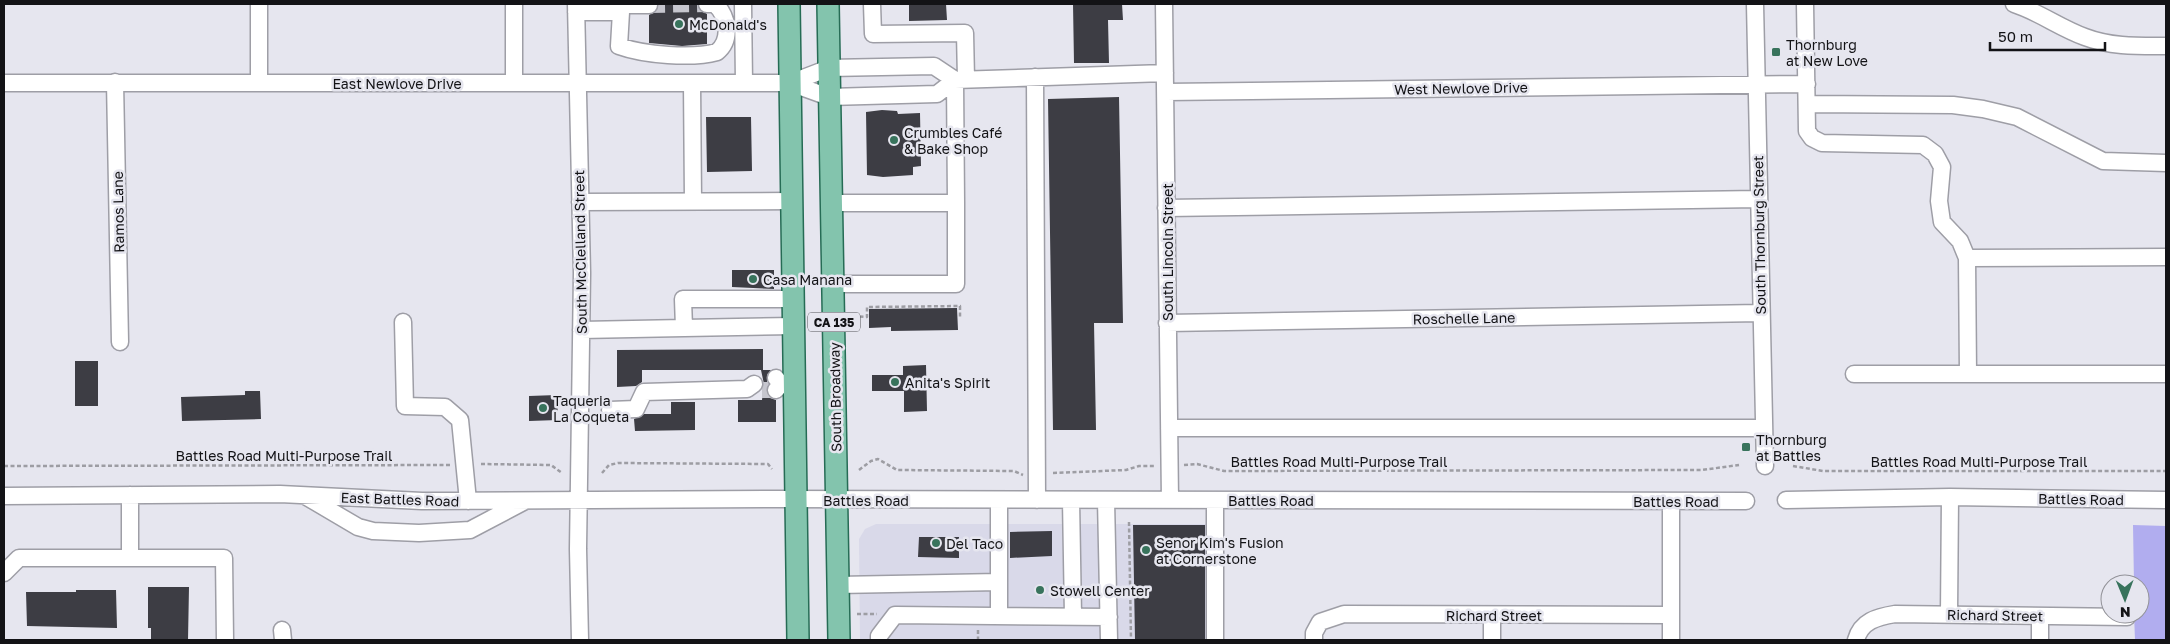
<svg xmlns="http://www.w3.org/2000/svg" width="2170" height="644" font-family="'Golos Text',sans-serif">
	<rect width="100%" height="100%" fill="#e6e6ef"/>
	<path fill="#d9d9e9" d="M876,524H1220L1221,640H860L859,539L865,529Z"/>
	<path fill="#b1adef" d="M2133,525L2166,526V640H2135L2134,614H2140V584H2134Z"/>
	<path fill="#3d3d44" d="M659,4H697L699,9L707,14V44L682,46L649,43V15L657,10Z
		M909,4H946L947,20L909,21Z
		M1073,4H1122L1123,20H1108L1109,63H1074Z
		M1119,97L1123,323H1094L1096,430H1053L1048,99Z
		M882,110L897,111L898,114L920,113L921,166L913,167V175L883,177L867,175L866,112Z
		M706,117H751L752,171L707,172Z
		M732,270H774V289L732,287Z
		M957,308L958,330L891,331V327L869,328V309Z
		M763,349V370H642V382L636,386L617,387V350Z
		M75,361H98V406H75Z
		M926,365L927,411L904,412V391H872V375H903V366Z
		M761,370H771L767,375V393L770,398L776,400V422H738V400H762L764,384Z
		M245,391H260L261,419L182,421L181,397L245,395Z
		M557,395L558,420L529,421V396Z
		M671,402H695V430L635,431L634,419L644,414H671Z
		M1133,525H1205V640H1135Z
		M1052,531V556L1010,558V532Z
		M919,537H959V558L918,557Z
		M148,587H189L188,640H151V628H148Z
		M76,590H116L117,628L27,626L26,592H76Z"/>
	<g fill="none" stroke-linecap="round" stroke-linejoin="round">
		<path stroke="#c6c6ce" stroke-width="16" stroke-dasharray="16 8" stroke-linecap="butt" d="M649,5L707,4
			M762,390H776"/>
		<g stroke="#9e9ea6" stroke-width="19">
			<path id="minor" d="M259,4V82
				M514,4V83
				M576,4L582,273L578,549L580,640
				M743,4L744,83
				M872,4L873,34L965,33L966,79
				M1164,4L1170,500
				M1755,4L1765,466
				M1805,4L1807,131L1812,138L1822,143L1923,145L1935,154L1942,167L1939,201L1942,222L1960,241L1967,258L2166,257
				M2014,4C2039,12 2060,28 2085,37C2111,47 2139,46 2166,46
				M620,5H649
				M576,12H621L620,4
				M621,12L619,46C644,55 692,59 717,52C732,40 728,16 715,4H707
				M1035,77L1037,500
				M115,82L120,342
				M4,83H790L829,97L937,94L955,80
				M692,83L693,201
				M790,83L829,68L934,66L955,80L1165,73
				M1166,92L1807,84
				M1807,104L1953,105L1983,109L2017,117L2103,161L2166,163
				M580,202L792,201
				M832,203H956L955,80
				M1166,208L1758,199
				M1967,258L1968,374
				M833,284H956V203
				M403,322L405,406L445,407L460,420L468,501
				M1167,323L1760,313
				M684,328L794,326
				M581,330L684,328L683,299H793
				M1854,374H2166
				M776,378L781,384L776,390
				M610,410L636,409L644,392L747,389L754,384
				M1169,428H1764
				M4,496L280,494L422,501L776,499L1746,501
				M307,497L358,527L373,531L419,533L470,530L525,501
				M1071,500L1073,616
				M1106,500L1109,640
				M1215,500V640
				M1786,500L1950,497L2166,500
				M130,558V495
				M4,573L19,558H224L225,640
				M838,585L999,582
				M1949,614L1950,497
				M1492,615V640
				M999,616V500
				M2040,616V640
				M282,630L283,640
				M879,640V636L895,615L1109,617
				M1314,640V633L1320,622L1344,614L1670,615
				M1671,640V501
				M1856,640C1861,621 1877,617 1895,614L2127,617"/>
		</g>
		<g stroke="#266c55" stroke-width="24">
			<path id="major" d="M789,4L798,640
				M828,4L839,640"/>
		</g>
		<path stroke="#9d9da3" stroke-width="2.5" stroke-dasharray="4 2.5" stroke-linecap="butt" d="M853,316L867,317V307L960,306V319
			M481,464L551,465L562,473
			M1184,465L1197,464L1224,471L1702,470L1739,465
			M4,466L450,465
			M1793,466L1823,471H2166
			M859,470L871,461L878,459L897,470L1014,471L1023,475
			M602,473L609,465L618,463L768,464L772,469
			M1053,473L1126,470L1139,466H1154
			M1129,522L1131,640
			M857,614H877
			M978,630V640"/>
		<use href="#minor" stroke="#fff" stroke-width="16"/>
		<use href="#major" stroke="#83c4ad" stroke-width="21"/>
	</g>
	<g fill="#38735c" stroke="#e6e6ef" stroke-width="2">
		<circle cx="679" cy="24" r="5"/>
		<rect x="1771" y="47" width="10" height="10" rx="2.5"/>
		<circle cx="894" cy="140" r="5"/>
		<circle cx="753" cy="279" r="5"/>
		<circle cx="895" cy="382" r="5"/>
		<circle cx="543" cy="408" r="5"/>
		<rect x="1741" y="442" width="10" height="10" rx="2.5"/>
		<circle cx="936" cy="543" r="5"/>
		<circle cx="1146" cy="550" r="5"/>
		<circle cx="1040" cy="590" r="5"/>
	</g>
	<g text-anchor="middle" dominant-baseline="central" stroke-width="5" stroke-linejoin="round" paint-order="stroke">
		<rect fill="#e6e6ef" stroke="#525257" stroke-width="1" x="808" y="312.5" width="52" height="19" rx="4"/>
		<g font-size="12" font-weight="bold" fill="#131316">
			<text x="834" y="322">CA 135</text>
		</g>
		<g font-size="14" fill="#131316" stroke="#e6e6ef" text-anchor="start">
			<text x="689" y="24">McDonald's</text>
			<text x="1786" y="44">Thornburg<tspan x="1786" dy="16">at New Love</tspan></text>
			<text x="904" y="132">Crumbles Café<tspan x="904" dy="16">&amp; Bake Shop</tspan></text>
			<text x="763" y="279">Casa Manana</text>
			<text x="905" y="382">Anita's Spirit</text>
			<text x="553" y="400">Taqueria<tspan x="553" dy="16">La Coqueta</tspan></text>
			<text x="1756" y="439">Thornburg<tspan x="1756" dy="16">at Battles</tspan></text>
			<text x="1156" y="542">Senor Kim's Fusion<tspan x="1156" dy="16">at Cornerstone</tspan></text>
			<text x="946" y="543">Del Taco</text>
			<text x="1050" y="590">Stowell Center</text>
		</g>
		<g font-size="14" fill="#131316" stroke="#e6e6ef">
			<text x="397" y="83">East Newlove Drive</text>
			<text transform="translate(1461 88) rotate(-1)">West Newlove Drive</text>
			<text transform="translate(118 212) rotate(-91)">Ramos Lane</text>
			<text transform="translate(1759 235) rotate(-91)">South Thornburg Street</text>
			<text transform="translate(580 252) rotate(-91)">South McClelland Street</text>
			<text transform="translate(1167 252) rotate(-90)">South Lincoln Street</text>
			<text transform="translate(1464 318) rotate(-1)">Roschelle Lane</text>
			<text transform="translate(835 397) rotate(-91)">South Broadway</text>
			<text x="284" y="455">Battles Road Multi-Purpose Trail</text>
			<text x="1339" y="461">Battles Road Multi-Purpose Trail</text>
			<text x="1979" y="461">Battles Road Multi-Purpose Trail</text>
			<text transform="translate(400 499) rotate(2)">East Battles Road</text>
			<text transform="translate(2081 499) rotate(1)">Battles Road</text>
			<text x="866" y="500">Battles Road</text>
			<text x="1271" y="500">Battles Road</text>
			<text x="1676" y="501">Battles Road</text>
			<text x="1494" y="615">Richard Street</text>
			<text transform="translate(1995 615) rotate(1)">Richard Street</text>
		</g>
	</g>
	<rect width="2170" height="644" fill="none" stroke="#131316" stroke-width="10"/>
	<g transform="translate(2125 599) rotate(179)"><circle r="24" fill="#e6e6ef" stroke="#929298"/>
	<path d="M0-4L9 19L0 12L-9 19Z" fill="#38735c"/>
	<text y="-8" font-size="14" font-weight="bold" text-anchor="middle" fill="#131316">N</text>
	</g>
	<path d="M1990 42v8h115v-8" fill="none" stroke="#131316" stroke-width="2.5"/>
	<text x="1998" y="42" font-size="15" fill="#131316" stroke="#e6e6ef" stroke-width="4" paint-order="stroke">50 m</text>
</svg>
